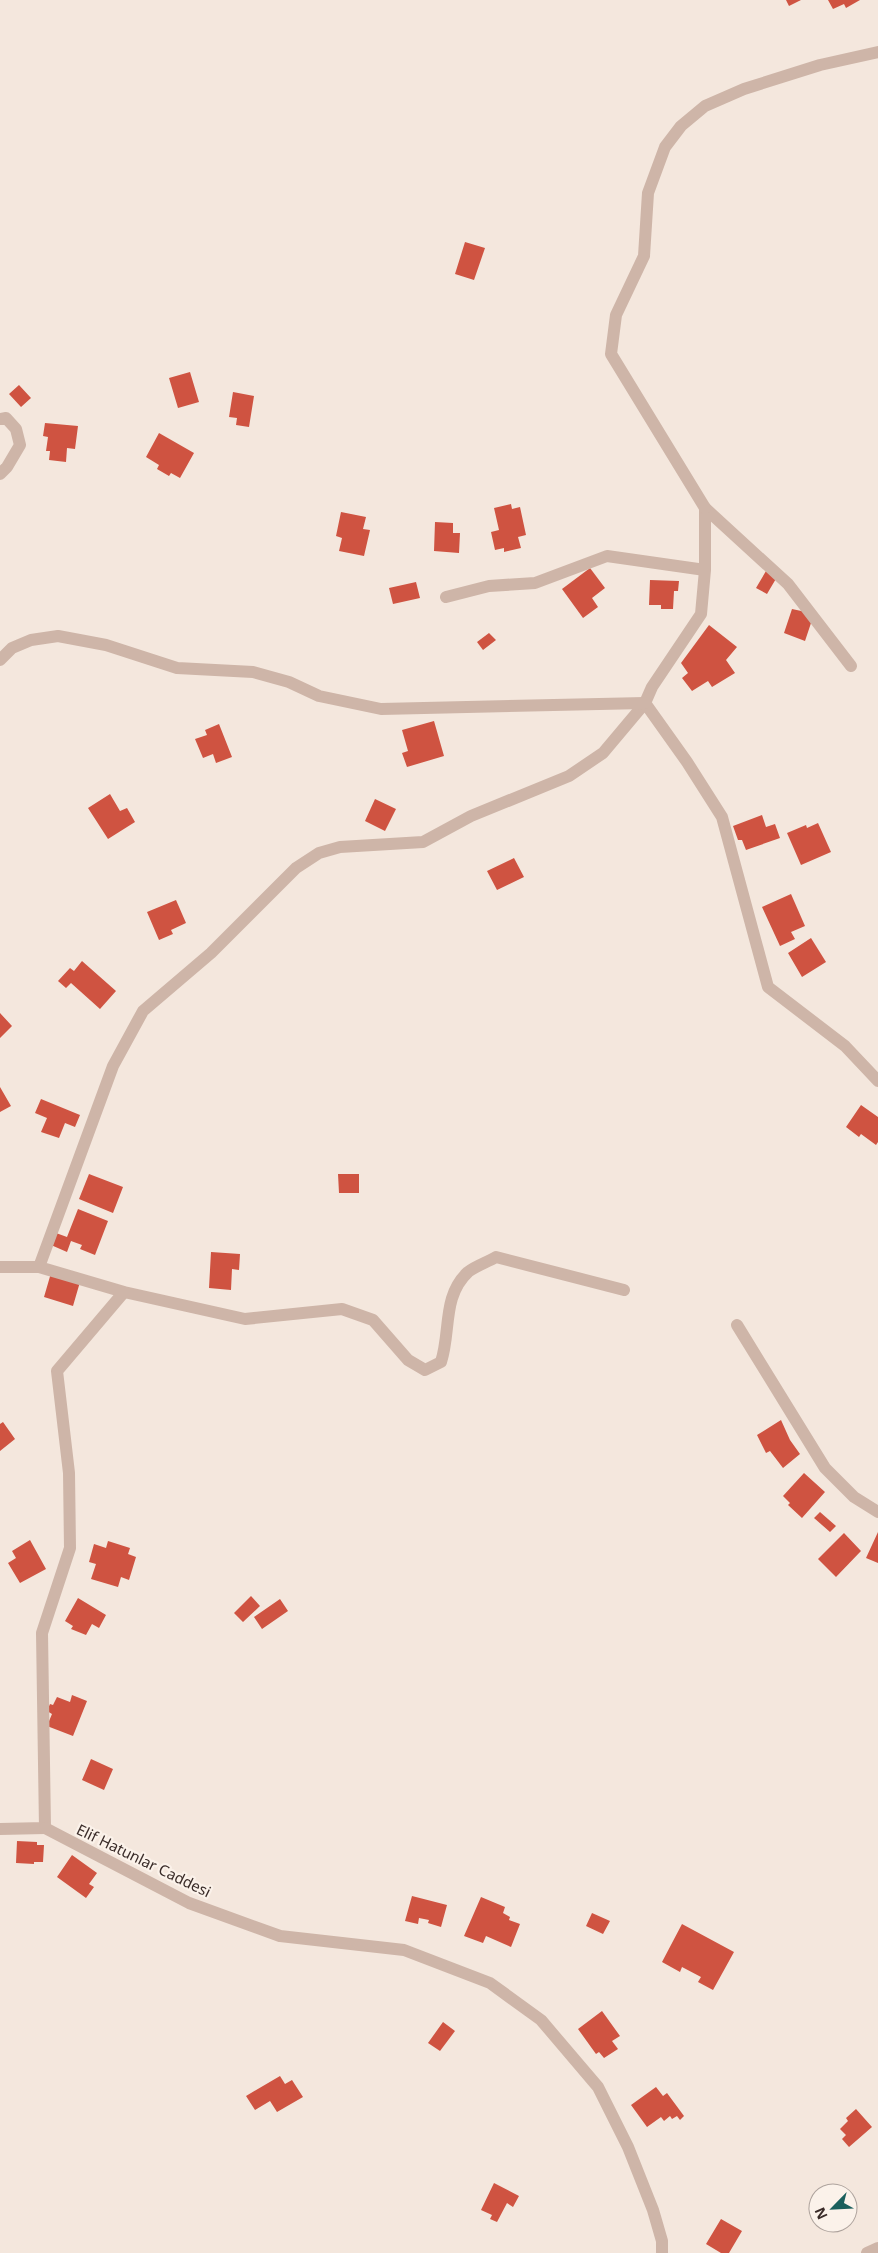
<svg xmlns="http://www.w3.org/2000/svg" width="878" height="2253" font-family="'Noto Sans',sans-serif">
	<rect width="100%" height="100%" fill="#f4e7dd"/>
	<path fill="#cf5341" d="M786,0H801L789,6Z
		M828,0H860L846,8L844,4L833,9Z
		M465,242L485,248L474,280L455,274Z
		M190,372L199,402L178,408L169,378Z
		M19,385L31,398L21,407L9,394Z
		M233,392L254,396L249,427L236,425L237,418L229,417Z
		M45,423L78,426L75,449L67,448L66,462L49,460L50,451H46L48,437L43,436Z
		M159,433L194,453L180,478L171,473L169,476L157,469L159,465L146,457Z
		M511,504L512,509L520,507L526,535L518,537L521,548L504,552V548L495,550L491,532L499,530L494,508Z
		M341,512L366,517L363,529L370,530L364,556L339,551L342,538L336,536Z
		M435,522L453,523V533H460L459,553L434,551Z
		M590,568L605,588L592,598L598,607L583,618L562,589Z
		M766,571L777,577L767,594L756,588Z
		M650,580L679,581L678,591H674L673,609H661V605H649Z
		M416,582L420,598L393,604L389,588Z
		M792,609L806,612L812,620L805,641L784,633Z
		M709,625L737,647L726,660L735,673L712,687L708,681L692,691L682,678L688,673L681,663Z
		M489,633L496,640L483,650L477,642Z
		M434,721L444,756L407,767L402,753L408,751L402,730Z
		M219,724L232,757L216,763L213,754L203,758L195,739L207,735L205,730Z
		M110,794L120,811L127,808L135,822L108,839L88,808Z
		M375,799L396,809L385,831L365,821Z
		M762,815L766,827L775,824L780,838L746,850L742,840H738L733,826Z
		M818,823L831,852L801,865L787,833L806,825L807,828Z
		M514,858L524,877L497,890L487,871Z
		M791,894L805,926L791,932L795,939L780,946L762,907Z
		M176,900L186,923L171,930L173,934L159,940L147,912Z
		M811,938L826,962L802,977L788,953Z
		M82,961L116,991L100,1009L71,983L66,988L58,981L70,968L74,971Z
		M0,1013L12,1026L0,1038Z
		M0,1087L11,1106L0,1112Z
		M41,1099L80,1115L75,1127L65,1123L59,1138L41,1132L47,1118L35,1113Z
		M861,1105L878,1117V1142L876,1145L861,1134L859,1137L846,1127Z
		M89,1174L123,1187L113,1213L79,1199Z
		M338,1174H359V1193H339Z
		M78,1209L108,1221L95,1255L80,1249L82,1245L71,1241L67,1252L51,1245L56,1233L67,1237Z
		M211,1252L240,1254L239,1270L232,1269L231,1290L209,1288Z
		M51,1273L80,1282L73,1306L44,1297Z
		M781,1420L790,1440L800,1454L783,1468L770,1451L766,1453L757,1435Z
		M3,1422L15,1439L0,1451V1424Z
		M804,1473L825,1492L802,1518L788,1505L790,1503L783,1496Z
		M820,1512L836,1526L830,1532L814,1518Z
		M878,1532V1563L866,1558Z
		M844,1533L861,1551L836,1577L818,1559Z
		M30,1540L46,1569L20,1583L8,1563L16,1558L12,1551Z
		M108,1541L130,1548L128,1554L136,1557L129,1580L121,1577L118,1587L91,1579L96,1564L89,1562L94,1544L106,1548Z
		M251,1596L260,1606L243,1622L234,1613Z
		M78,1598L106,1615L99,1628L92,1624L86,1635L71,1629L73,1626L65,1621Z
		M280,1599L288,1611L262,1629L254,1617Z
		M72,1695L87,1701L73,1736L47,1726L52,1714L47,1711L50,1704L53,1705L57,1697L70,1702Z
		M91,1759L113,1769L104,1790L82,1780Z
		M17,1841L37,1842V1845H44L43,1862H34V1864L16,1863Z
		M72,1855L97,1873L89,1884L94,1887L86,1898L57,1877Z
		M412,1896L447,1905L441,1927L428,1923L429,1920L419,1918L418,1924L405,1921Z
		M481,1897L505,1907L503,1913L510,1917L509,1920L520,1924L511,1947L486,1936L483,1943L464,1936Z
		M592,1913L610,1921L603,1934L586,1926Z
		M682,1924L734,1952L713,1990L698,1982L701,1977L682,1967L680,1972L662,1962Z
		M602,2011L620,2036L612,2041L618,2049L604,2058L599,2052L596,2054L578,2029Z
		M443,2022L455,2031L440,2051L428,2043Z
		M280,2076L285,2084L292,2080L303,2097L277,2112L270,2101L255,2110L246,2096Z
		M656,2087L663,2096L667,2093L684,2116L680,2120L677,2116L672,2119L670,2116L664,2121L661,2117L647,2127L631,2105Z
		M856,2109L872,2127L849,2147L842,2139L846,2135L840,2129L848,2121L846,2118Z
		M494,2183L519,2196L513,2207L507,2203L497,2222L490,2219L492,2215L481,2210Z
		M721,2219L742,2231L729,2253H721L706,2244Z"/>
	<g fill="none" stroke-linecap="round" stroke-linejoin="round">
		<path stroke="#ceb5a8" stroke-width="12" d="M0,419L6,418L16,429L20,445L7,467L0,474
			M705,508L788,584L851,666
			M446,597L489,586L535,583L607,556L705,570
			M645,703L687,762L722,817L768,987L845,1046L878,1081
			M0,1267H39L124,1292L245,1319L342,1309L373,1320L408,1360L425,1370L441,1362C451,1332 442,1296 468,1272C475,1266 488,1262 496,1257L624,1290
			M39,1267L113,1066L143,1011L211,953L296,868L319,853L340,847L423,842L471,816L569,776L603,753L645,703L652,687L701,614L705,570V508
			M737,1325L825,1468L854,1497L878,1512
			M0,1829L45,1828L42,1633L70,1548L69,1473L57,1371L124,1292
			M867,2253L878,2248"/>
		<path stroke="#ceb5a8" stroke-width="12" d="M705,508L611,354L616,315L644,256L648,193L665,147L681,126L705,106L744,89L820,65L878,52
			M0,660L12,648L31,640L58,636L106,645L177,668L253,672L289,682L319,696L381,709L645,703
			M45,1828L189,1903L280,1936L404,1950L490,1983L541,2020L598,2087L628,2147L653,2210L662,2241V2253"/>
	</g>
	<g text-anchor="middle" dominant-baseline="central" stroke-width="4.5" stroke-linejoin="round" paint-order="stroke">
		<g font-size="15" fill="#3a2c29" stroke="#fbf2ea">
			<text transform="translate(144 1860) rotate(26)">Elif Hatunlar Caddesi</text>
		</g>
	</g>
	<g transform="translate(833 2208) rotate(246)"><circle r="24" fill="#fbf2ea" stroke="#aea39d"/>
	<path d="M0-4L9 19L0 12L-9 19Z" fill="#1a5f5c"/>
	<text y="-8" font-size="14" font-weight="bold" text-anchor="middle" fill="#3a2c29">N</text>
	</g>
</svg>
